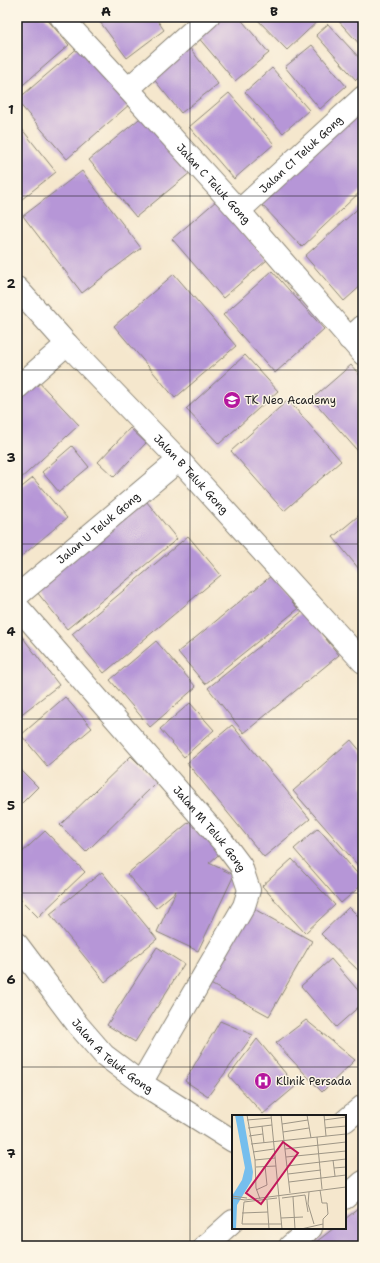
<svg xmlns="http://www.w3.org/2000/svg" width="380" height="1263" font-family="'Shantell Sans',sans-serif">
	<rect width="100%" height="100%" fill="#fcf5e5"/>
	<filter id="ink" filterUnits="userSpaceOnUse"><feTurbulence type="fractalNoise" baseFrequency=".025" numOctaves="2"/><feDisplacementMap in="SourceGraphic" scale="8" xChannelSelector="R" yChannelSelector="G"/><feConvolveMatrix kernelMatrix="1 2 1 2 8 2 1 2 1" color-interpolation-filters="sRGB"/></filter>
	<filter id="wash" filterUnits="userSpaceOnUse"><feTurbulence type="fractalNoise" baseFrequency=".012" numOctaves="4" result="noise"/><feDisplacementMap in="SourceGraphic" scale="16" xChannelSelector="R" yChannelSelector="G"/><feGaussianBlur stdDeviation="0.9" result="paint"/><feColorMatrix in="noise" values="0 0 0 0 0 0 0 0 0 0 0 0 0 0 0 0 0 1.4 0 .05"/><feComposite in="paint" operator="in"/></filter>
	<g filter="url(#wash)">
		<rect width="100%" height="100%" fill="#f5e7cd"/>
		<g id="blocks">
			<path fill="#b696d7" d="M17,17H45L69,45L17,90Z
				M98,17H155L164,30L127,58L97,18Z
				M220,17H239L269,53L235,81L197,36Z
				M255,17H322L287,50Z
				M335,17H363V48Z
				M328,24L363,62V74L356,80L316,35Z
				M312,45L346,86L320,109L285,67Z
				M80,46L130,104L67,159L17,101V100Z
				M189,47L218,84L181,113L152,77Z
				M272,68L309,110L283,133L245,92Z
				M229,93L274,144L234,179L189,127Z
				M363,105V189L302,247L260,203Z
				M144,115L191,172L136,217L89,160Z
				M17,123L56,172L17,203Z
				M82,171L141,248L82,293L23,216Z
				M216,201L267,260L223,298L172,239Z
				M363,204V284L344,301L305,256Z
				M272,271L324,329L275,373L223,315Z
				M174,274L236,346L175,398L114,326Z
				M245,355L278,391L219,444L186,409Z
				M351,365L363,379V457L312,399Z
				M35,378L79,425L17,482V395Z
				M288,400L341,461L284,511L231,451Z
				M130,428L146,443L114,477L98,462Z
				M72,446L89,467L59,492L42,472Z
				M33,478L67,518L17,560V491Z
				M142,496L177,539L67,629L32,586Z
				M363,512V574L333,537Z
				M188,536L221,575L104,673L72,634Z
				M271,576L298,609L205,684L178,652Z
				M303,611L339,655L244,733L208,688Z
				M17,630L59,685L19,716L17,714Z
				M156,641L196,687L150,727L110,680Z
				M65,697L92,728L47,766L21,735Z
				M190,703L214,730L184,757L160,729Z
				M232,725L310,819L264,857L187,763Z
				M351,740L363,754V871L293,791Z
				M131,756L157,782L86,852L60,825Z
				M17,766L38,787L17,808Z
				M195,817L224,850L209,863L234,875L198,951L157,932L176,891L156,908L127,874Z
				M318,828L363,880V884L341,903L294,849Z
				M45,831L85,872L38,917L17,896V857Z
				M292,859L335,905L305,933L262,886Z
				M102,872L157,939L105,982L50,914Z
				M247,905L312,941L269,1016L205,981Z
				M349,907L363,921V975L321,934Z
				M157,947L184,964L135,1042L107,1025Z
				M331,959L363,996V1003L336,1027L301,986Z
				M306,1020L355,1060L322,1092L276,1043Z
				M220,1021L253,1035L208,1096L185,1081Z
				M257,1039L296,1086L263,1114L229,1076Z
				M363,1205V1246H311L334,1228H345V1219Z"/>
		</g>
	</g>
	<g filter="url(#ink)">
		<use href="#blocks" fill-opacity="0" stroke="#888274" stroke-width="1"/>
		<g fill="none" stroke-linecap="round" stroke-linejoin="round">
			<g stroke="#888274" stroke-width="24">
				<g id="street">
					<path id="s1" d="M61,17L128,89L239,211L363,354"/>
					<path d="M128,89L208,17"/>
					<path id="s2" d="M239,211L363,97"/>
					<path id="s3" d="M17,288L67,344L179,460L363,662"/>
					<path d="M349,339L363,326"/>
					<path d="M17,388L67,344"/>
					<path id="s4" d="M17,596L179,460"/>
					<path id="s5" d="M17,606L223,842L241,866L249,890L244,906L141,1083"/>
					<path id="s6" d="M17,944L78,1025L104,1055L141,1083L233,1141"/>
					<path d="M345,1198L363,1182"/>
					<path d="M290,1246L311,1228"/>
				</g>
			</g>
			<g stroke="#888274" stroke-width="24">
				<path id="secondary" d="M345,1121L363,1106
					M205,1246L233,1221"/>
			</g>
			<use href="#street" stroke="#fff" stroke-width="22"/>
			<use href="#secondary" stroke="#fff" stroke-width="22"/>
		</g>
	</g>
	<path fill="none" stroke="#1c1c1c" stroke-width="1" stroke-opacity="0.55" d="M190,17V1246M17,196H363M17,370H363M17,544H363M17,719H363M17,893H363M17,1067H363"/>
	<defs>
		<g id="school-disc" transform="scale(0.9)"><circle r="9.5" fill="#b5179e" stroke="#fcf5e5"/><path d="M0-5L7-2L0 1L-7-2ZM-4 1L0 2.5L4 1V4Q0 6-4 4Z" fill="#fff"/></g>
		<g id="hospital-disc" transform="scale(0.9)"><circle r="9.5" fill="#b5179e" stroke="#fcf5e5"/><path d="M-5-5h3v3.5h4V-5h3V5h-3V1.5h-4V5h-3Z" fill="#fff"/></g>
	</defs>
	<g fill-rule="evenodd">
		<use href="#school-disc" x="232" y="400"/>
		<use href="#hospital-disc" x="263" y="1081"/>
	</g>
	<g text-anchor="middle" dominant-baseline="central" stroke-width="3" stroke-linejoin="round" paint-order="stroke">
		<g font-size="11" fill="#1c1c1c" stroke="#fcf5e5">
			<text stroke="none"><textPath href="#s2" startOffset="84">Jalan C1 Teluk Gong</textPath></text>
			<text stroke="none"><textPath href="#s1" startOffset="226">Jalan C Teluk Gong</textPath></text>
			<text stroke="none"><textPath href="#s3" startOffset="255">Jalan B Teluk Gong</textPath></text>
			<text stroke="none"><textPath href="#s4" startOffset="106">Jalan U Teluk Gong</textPath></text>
			<text stroke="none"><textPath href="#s5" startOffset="295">Jalan M Teluk Gong</textPath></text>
			<text stroke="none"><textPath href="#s6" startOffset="148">Jalan A Teluk Gong</textPath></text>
		</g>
		<g font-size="11" fill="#1c1c1c" stroke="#fcf5e5" text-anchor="start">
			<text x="245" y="400">TK Neo Academy</text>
			<text x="276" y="1081">Klinik Persada</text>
		</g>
	</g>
	<g transform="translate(232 1115)">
		<rect width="114" height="114" fill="#f5e7cd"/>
		<path d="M3,0H11L21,57L20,65L5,90L4,114H0V81L10,65L13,53Z" fill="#75beed"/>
		<path fill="none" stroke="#9e9686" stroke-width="1" d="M15,0L23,45L24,73L28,84M39,0L50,114M49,0L58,78M75,0L79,23M92,0L94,21M15,5L39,3M92,5L114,2M50,9L76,5M30,11L32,28M16,13L40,10M93,13L114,11M51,17L77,13M17,21L31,19M85,22L90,74M19,29L114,19M53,34L114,27M21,37L42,34M54,42L114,36M23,45L43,43M101,45L103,61M55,51L114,44M24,52L44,51M102,53L114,52M56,59L89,55M57,67L114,60M24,75L35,70L33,51M88,75L90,88H95L96,99L91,104V114M77,77L76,89L82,109M0,81L15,83M61,82L63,114M0,83L13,85L114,72M45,83L12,87L10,109H49M50,83L73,80L76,97M35,85L37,114M10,98L36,97M49,103L71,102M69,114L91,109"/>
		<path fill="#c2185b" fill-opacity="0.15" stroke="#c2185b" stroke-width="2" d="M51,27L66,38L29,89L14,78Z"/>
		<rect width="114" height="114" fill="none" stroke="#1c1c1c" stroke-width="2"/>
	</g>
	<rect width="380" height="1263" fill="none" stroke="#fcf5e5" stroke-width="44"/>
	<rect x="22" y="22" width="336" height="1219" fill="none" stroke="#1c1c1c" stroke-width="1.5"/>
	<g font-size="13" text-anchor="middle" font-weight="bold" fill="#1c1c1c">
		<text x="106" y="16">A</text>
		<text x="274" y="16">B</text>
		<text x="11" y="114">1</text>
		<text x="11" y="288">2</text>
		<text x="11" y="462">3</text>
		<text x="11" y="636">4</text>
		<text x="11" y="810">5</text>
		<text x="11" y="984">6</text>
		<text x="11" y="1158">7</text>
	</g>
</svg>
